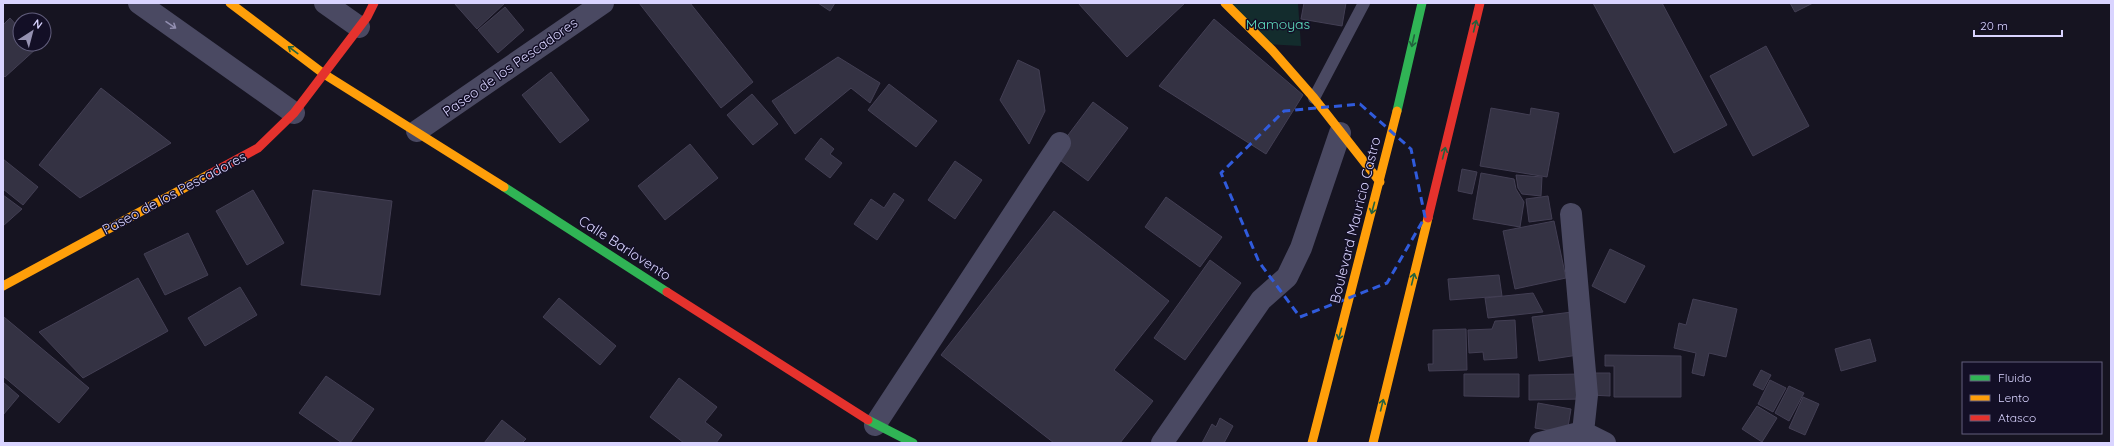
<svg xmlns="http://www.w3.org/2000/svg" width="2114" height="446" font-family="Quicksand,sans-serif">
	<rect width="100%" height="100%" fill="#161421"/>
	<path fill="#132c2d" d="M1230,3H1298L1301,46L1267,44Z"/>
	<path fill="#343243" stroke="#433f54" d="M454,3H505L477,29Z
		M639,3H690L753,82L721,108Z
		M818,3H835L830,11Z
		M1078,3H1185L1127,57Z
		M1304,3H1346L1342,26L1301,19Z
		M1593,3H1662L1727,125L1674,153Z
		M1790,3H1813L1795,12Z
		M505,7L524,30L498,53L478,30Z
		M10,18L20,29V44H34L37,48L5,77L3,75V25Z
		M1214,19L1303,95L1266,154L1159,86Z
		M1766,46L1809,126L1753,156L1710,76Z
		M838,57L880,83L870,103L851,88L795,134L772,101Z
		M1018,60L1039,70L1045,111L1029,144L1000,100Z
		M551,72L589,120L560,143L522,95Z
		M889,84L937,121L916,147L868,110Z
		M101,88L171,143L80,198L39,165Z
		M752,94L778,124L753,145L727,115Z
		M1093,102L1128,128L1088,181L1053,155Z
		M1491,108L1530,115L1531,108L1559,113L1547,177L1480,166Z
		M821,138L834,149L830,154L842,163L830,178L805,159Z
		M690,144L718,178L665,220L638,186Z
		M3,159L38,187L23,205L3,189Z
		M955,161L982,180L955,219L928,200Z
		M1462,169L1477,172L1472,194L1458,191Z
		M1481,173L1514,179L1516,189L1524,202L1520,227L1473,219Z
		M1516,175L1542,177L1541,196L1522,194L1518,188Z
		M253,190L284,243L247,265L216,211Z
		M313,190L392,201L380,295L301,285Z
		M894,193L904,200L877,240L854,224L871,199L884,208Z
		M3,195L22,209L3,226Z
		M1548,196L1552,219L1529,222L1526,199Z
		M1166,197L1222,237L1200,267L1145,227Z
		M1054,211L1169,301L1114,370L1153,401L1120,443H1054L941,355Z
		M1554,221L1566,278L1515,289L1503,231Z
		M188,233L208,275L165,295L144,254Z
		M1610,249L1645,266L1625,303L1592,286Z
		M1210,260L1241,283L1185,360L1154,338Z
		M1499,275L1502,296L1450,300L1448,279Z
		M138,278L168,331L83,378L39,332Z
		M240,287L257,315L205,346L188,318Z
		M1533,293L1543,312L1488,318L1485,298Z
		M559,298L616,346L600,365L543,317Z
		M1693,299L1737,309L1726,357L1709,353L1704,376L1692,373L1696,353L1674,348L1679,323L1686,325Z
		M1572,312L1578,355L1539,361L1532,317Z
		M4,317L89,388L59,423L3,376Z
		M1515,320L1517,358L1484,360L1483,352L1469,353L1468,330L1492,329L1495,321Z
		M1466,329L1467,370L1429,371L1428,364H1433V330Z
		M1870,339L1876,361L1841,371L1835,349Z
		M1605,355L1681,356V397H1614V366H1605Z
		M1761,370L1771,375L1763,390L1753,385Z
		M1591,373H1610V396L1590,395Z
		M1464,374H1519V397L1464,396Z
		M1580,374L1581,399L1529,400V375Z
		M326,376L374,409L350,443H342L299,413Z
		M679,378L717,407L705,422L722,435L716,443H684L650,417Z
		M1770,380L1786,388L1773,412L1758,404Z
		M3,382L19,396L3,415Z
		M1789,386L1804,393L1789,421L1775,413Z
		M1803,397L1819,404L1805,435L1789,428Z
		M1538,403L1571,409L1567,433L1535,428Z
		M1757,406L1777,418L1762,442L1742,429Z
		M1220,418L1233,426L1224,443H1202L1212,424L1216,427Z
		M502,420L526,439L522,443H484Z"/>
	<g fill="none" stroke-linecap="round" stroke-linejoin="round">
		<path stroke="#4a4962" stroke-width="12" d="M1314,98L1364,3"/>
		<path stroke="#4a4962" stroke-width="22" d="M139,3L294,113
			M325,3L359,27
			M417,131L603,3
			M1571,214L1587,395L1583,432
			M875,425L1060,143
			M1162,443L1261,300L1287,277L1301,248L1340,133
			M1540,443L1583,432L1605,443"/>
		<path stroke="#30b455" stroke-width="9" d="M1397,111L1422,3
			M504,187L667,292
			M868,420L913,443"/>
		<path stroke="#ff9f0a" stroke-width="9" d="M230,3L324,74L504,187
			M1225,3L1272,50L1314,98L1380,182
			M3,286L210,174
			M1312,443L1397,111
			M1373,443L1428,218"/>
		<path stroke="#e5322d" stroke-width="9" d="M210,174L258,148L294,113L367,17L374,3
			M1428,218L1480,3
			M667,292L868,420"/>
	</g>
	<defs><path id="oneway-shaft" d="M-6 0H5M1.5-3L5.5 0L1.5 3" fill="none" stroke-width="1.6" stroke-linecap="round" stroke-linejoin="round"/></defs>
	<use stroke="#928eb0" href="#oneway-shaft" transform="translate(171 25) rotate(34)"/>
	<g stroke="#22623e">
		<use href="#oneway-shaft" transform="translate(1475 26) rotate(-76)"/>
		<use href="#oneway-shaft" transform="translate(1413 41) rotate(103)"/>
		<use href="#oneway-shaft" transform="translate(293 50) rotate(-143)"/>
		<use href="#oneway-shaft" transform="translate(1444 153) rotate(-76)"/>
		<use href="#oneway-shaft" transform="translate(1373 208) rotate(105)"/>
		<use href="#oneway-shaft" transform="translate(1413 279) rotate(-76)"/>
		<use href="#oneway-shaft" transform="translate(1340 334) rotate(105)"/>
		<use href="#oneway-shaft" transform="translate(1382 405) rotate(-76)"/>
	</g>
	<path fill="none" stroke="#305bdc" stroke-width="3" stroke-dasharray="8 5" stroke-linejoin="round" d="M1360,104L1411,149L1425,217L1387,283L1300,317L1259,262L1221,173L1284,111Z"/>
	<g text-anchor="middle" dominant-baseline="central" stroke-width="3" stroke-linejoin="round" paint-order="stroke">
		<g font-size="14" fill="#5fe0c0" stroke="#130f26">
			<text x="1278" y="24">Mamoyas</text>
		</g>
		<g font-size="14" fill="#d9d4ff" stroke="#130f26">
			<text transform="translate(510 67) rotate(-35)">Paseo de los Pescadores</text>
			<text transform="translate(174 193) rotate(-28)">Paseo de los Pescadores</text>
			<text transform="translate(1355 220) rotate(-76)">Boulevard Mauricio Castro</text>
			<text transform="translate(625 248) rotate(33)">Calle Barlovento</text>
		</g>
	</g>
	<rect width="2114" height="446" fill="none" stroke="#d9d4ff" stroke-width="8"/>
	<rect x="1962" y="362" width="140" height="72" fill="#130f26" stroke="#625e7d"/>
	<rect x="1970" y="375" width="20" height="6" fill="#30b455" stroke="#625e7d"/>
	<text x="1998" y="382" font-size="12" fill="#d9d4ff">Fluido</text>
	<rect x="1970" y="395" width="20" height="6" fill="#ff9f0a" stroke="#625e7d"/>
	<text x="1998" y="402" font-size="12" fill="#d9d4ff">Lento</text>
	<rect x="1970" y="415" width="20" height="6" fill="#e5322d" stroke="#625e7d"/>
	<text x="1998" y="422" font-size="12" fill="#d9d4ff">Atasco</text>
	<g transform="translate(32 32) rotate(36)"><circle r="19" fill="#130f26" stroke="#625e7d"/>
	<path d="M0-3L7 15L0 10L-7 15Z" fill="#9591b1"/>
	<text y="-6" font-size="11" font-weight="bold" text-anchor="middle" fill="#d9d4ff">N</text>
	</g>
	<path d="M1974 30v6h88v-6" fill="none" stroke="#d9d4ff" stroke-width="2"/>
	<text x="1980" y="30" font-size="12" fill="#d9d4ff" stroke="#130f26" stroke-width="3" paint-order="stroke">20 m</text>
</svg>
